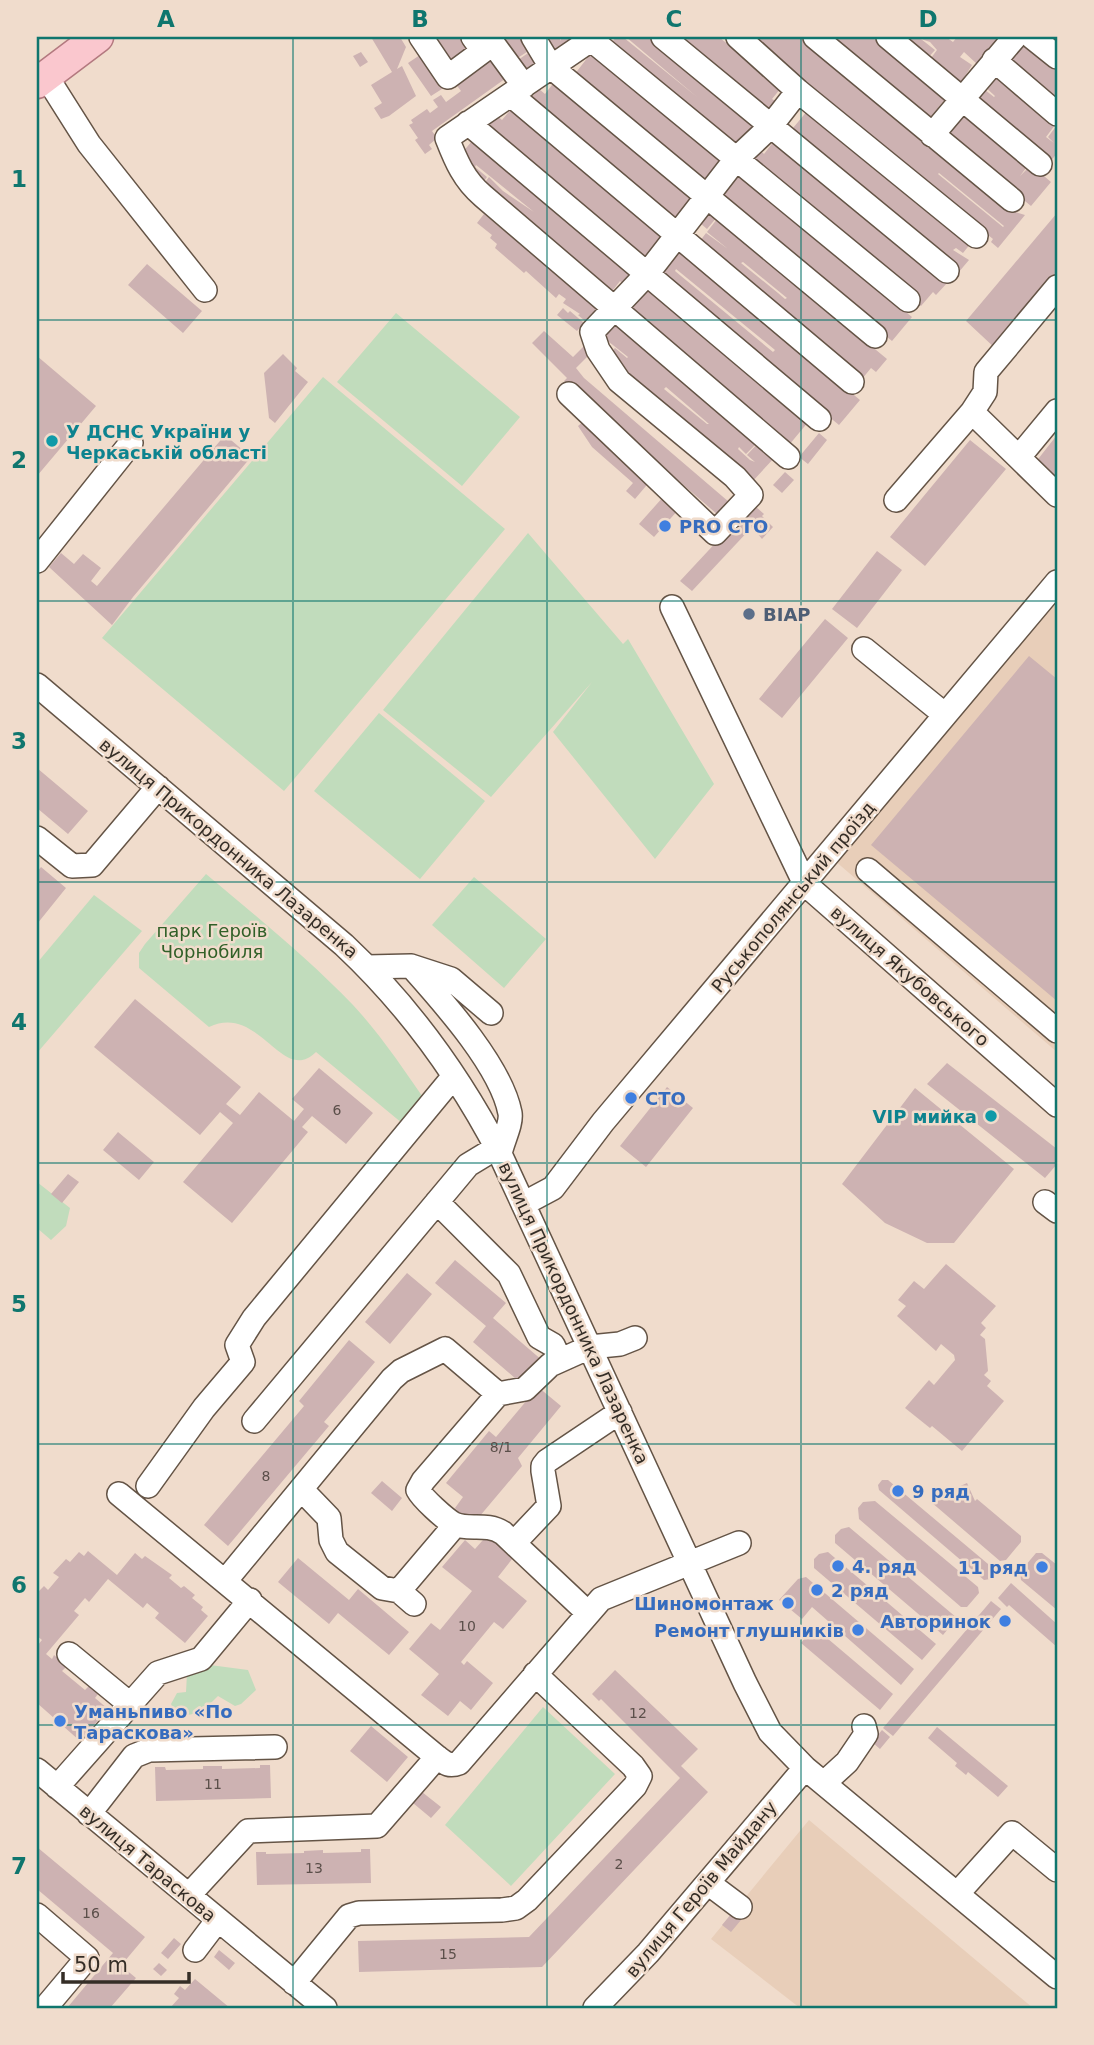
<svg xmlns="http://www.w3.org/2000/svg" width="1094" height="2045" font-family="'DejaVu Sans',sans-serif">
	<rect width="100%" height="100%" fill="#f0dccc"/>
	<path fill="#e8ceb9" d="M1057,589V1052L827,854Z
		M809,1820L1033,2008H800L711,1939Z"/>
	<path fill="#c1dcbc" d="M396,313L520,417L462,486L337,382Z
		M323,377L505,529L284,791L102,638Z
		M528,533L623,644L628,639L714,784L655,859L553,732L592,682L491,797L383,710Z
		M379,713L485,801L420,879L314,791Z
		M206,874C256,916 308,958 353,1005C381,1035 404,1070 427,1103L408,1128L316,1052C282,1086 260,1003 209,1027L139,968V953L145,944Z
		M474,877L546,939L504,988L432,925Z
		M94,895L142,931L37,1053V963Z
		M37,1182L70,1208L66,1226L51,1240L37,1228Z
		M210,1665L248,1670L256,1690L241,1704L235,1706L218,1696C204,1710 196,1716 176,1716L171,1704L177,1693L186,1692L187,1674Z
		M543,1707L615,1774L511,1886L445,1825Z"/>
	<path fill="#cdb2b2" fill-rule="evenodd" d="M371,37H400L406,47L397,69L402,66L416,96L389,116L381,119L374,108L382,103L371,85L392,72Z
		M428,37H467L477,51L449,69Z
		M502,37H522L530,50L516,59L511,51L513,50Z
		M542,37H559L561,41V37H578L554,56Z
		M616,37H623L697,97L626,37H648L756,125L736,150L609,46Z
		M674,37H719L781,88L772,99L777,102L767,114Z
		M746,37H799L1015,212L1025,215L998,248L991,242L993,239ZM939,173L1004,226L1003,227L938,174Z
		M823,37H872L947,97L927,121Z
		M897,37H946L953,42L957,37H999L977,64L964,52L960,57L972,65L959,86L928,62L937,50L930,42L921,39L935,50L926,60Z
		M1020,37L1057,68V105L1002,59Z
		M531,51L540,66L528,74L518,60Z
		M361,52L368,62L360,67L353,56Z
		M592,52L725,163L707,185L574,75Z
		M420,55L445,87L431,96L408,63Z
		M491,55L509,76L432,131L437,138L429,145L432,149L425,154L415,140L418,138L409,125L413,123L411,120L427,109L430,113L438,107L433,100L441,95L446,102L461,91L455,83Z
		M991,73L1055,125L1046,137L1054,143L1048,137L1057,125V153L1051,161L971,96L980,86L994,97L995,96L982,84Z
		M555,81L698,198L687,211L683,208L674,219L531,98L539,89L545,94Z
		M512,108L668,236L648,260L490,131L493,128L487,124L495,114L502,120Z
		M961,109L1029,164L1020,176L1031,165L1051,182L1031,206L941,133Z
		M808,110L971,243L963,253L956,248L953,250L969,260L958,273L788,134Z
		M472,141L636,274L626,287L620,281L609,295L479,190L489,177L503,191L534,212L476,165L475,167L487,177L482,184L463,166L469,159L462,153Z
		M774,141L916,261L948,282L936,295L933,292L921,306L749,164L760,150L764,154Z
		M734,172L912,317L892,341L716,197Z
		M709,212L717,217L707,229L700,223Z
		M1057,213V275L996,349L966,321Z
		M484,214L597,308L585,321L578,315L580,314L563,303L566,299L559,294L556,298L526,271L524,273L495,248L497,244L490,238L492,235L477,223Z
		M717,219L887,359L876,372L871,368L862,379L697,245L706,233L728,249L707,232ZM743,262L787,298L785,299L778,293L741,263Z
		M679,251L860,400L839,425L658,276ZM676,269L775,350L773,352L675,271Z
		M147,264L202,311L183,333L128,285Z
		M645,286L809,421L789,445L628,313L638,300L636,298Z
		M563,308L568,313L570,311L584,323L577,331L557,315Z
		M611,320L758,442L746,454L739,447L738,449L750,460L755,462L747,455L759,442L775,457L751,483L612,365L608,356L615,348L627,358L628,357L599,334ZM666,387L709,424H707L664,389Z
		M544,331L573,357L587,343L594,350L576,368L584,378L729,502L718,515L564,381L567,378L532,343Z
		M283,354L297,368L295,371L308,382L275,423L269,418L264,373Z
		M37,356L96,406L37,476Z
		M585,420L651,480L635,499L626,491L633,483L592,447L578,426Z
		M819,433L827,440L808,464L799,457Z
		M225,435L251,457L133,597L112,625L49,567L61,553L74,564L83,554L101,568L91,581L97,586Z
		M1057,435V480L1035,463Z
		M970,440L1006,469L925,566L890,537Z
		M785,472L794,480L782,493L773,485Z
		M664,496L679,509L654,537L639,524Z
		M755,506L764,514L762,516L773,527L762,539L752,527L692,591L680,581L735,522Z
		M877,551L902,570L857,628L832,609Z
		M825,619L848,638L782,718L759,699Z
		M1029,656L1057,679V1001L871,845Z
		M37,768L88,811L68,834L37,808Z
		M41,867L66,888L37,924V872Z
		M135,999L241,1087L226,1104L240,1115L259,1092L294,1121L304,1109L292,1099L319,1068L373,1113L346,1144L312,1116L302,1127L308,1132L232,1223L183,1182L233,1123L220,1112L200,1135L94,1047Z
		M947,1063L1057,1149V1164L1045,1178L927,1084Z
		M667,1087L693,1108L646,1167L620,1146Z
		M915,1088L1014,1169L954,1243H927L885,1223L842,1184Z
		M118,1132L154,1162L139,1180L103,1150Z
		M68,1174L79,1182L62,1203L51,1194Z
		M455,1260L506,1303L493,1318L543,1361L523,1385L473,1342L486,1326L435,1283Z
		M946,1264L996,1306L981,1323L986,1328L980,1335L985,1339L988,1371L984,1375L991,1381L987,1386L1004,1401L962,1451L932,1426L930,1428L905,1408L929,1380L934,1385L955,1360L954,1355L941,1344L936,1351L897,1316L906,1306L898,1300L914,1281L924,1289Z
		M407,1273L432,1294L390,1344L365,1322Z
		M349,1340L375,1362L324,1422L329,1426L228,1546L204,1525L304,1406L299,1401Z
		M538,1387L561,1406L518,1458L522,1466L474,1523L464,1518L455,1508L463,1497L446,1483L489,1431L496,1437Z
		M882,1480H888L994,1569L991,1579L984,1580L879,1490L878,1485Z
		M382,1481L402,1498L392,1511L371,1493Z
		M967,1483L975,1501L977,1499L1021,1536V1542L1006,1560L1000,1561L931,1502L936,1497Z
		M875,1501L978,1587L979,1593L967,1607H961L859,1519L858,1508L863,1502Z
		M849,1527L957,1618L943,1635L835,1543V1535L841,1529Z
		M490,1532L516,1554L498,1577L527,1601L503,1629L494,1622L461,1662L464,1665L467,1661L493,1683L471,1710L460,1701L448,1716L421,1695L439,1674L409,1649L431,1623L440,1630L472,1591L442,1567L465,1540L475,1549Z
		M88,1551L117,1575L135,1553L142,1559L145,1556L172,1575L169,1578L181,1588L184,1586L195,1595L192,1598L203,1607L201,1610L208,1616L185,1643L155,1618L159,1613L147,1603L143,1608L108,1579L89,1602L85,1598L74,1611L79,1615L46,1654L52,1659L54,1655L67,1666L62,1671L85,1690L89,1686L98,1694L95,1698L108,1709L80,1741L37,1703V1646L42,1640L37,1636V1593L44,1586L48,1590L59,1577L53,1573L66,1559L70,1562L79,1552L84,1556Z
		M828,1552L936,1644L922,1660L814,1568V1559L819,1554Z
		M1036,1553H1042L1057,1565V1610L1021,1580L1020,1572Z
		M298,1558L349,1600L358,1589L409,1632L389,1655L338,1613L329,1624L278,1582Z
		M806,1577L914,1669L901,1685L812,1607L802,1619L779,1600L798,1579Z
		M1011,1583L1057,1624V1647L1009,1605L1007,1607L998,1598Z
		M991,1601L1001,1609L893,1736L883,1728Z
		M814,1627L893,1694L880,1710L801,1643Z
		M615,1670L698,1749L681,1766L708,1792L542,1967L359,1972L358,1941L529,1937L680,1778L601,1699L599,1701L592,1694Z
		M371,1726L408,1757L387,1782L350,1751Z
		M937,1727L1008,1786L998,1797L968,1772L966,1775L955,1766L957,1763L928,1738Z
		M882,1730L890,1737L880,1749L872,1742Z
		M260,1765H270L271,1798L156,1801L155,1767H165L166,1770L203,1769V1766H222V1769L260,1768Z
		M422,1792L441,1807L431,1818L413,1803Z
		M37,1847L145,1937L124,1962L120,1959L118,1963L136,1978L110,2008H67L113,1953L37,1889Z
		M361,1849H370L371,1883L257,1885L256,1852H266V1854L304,1853V1851L323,1850V1853L361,1852Z
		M732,1913L741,1920L731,1932L722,1925Z
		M174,1938L181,1944L168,1959L161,1953Z
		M219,1950L235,1963L229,1970L214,1957Z
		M159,1963L167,1970L161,1976L153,1969Z
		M195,1979L230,2008H170L179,1998L174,1994L180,1986L185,1990Z"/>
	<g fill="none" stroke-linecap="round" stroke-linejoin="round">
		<g stroke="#645446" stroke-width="26">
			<path id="minor" d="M421,37L448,77L483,51
				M473,37L483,51L494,45L524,86
				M533,37L551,67L875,336
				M588,37L908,300
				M595,37L447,138C456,161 464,180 483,196L788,457
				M663,37L947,271
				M738,37L798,91L976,236
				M815,37L1012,200
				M888,37L1040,164
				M1032,37L1057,57
				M994,60L1057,114
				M46,76L89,144L205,290
				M511,95L852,382
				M468,123L819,419
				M932,135L1015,37
				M569,394L715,533L751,495L735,477L619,381L598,350L592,332L647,274L736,159L770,127L798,91
				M972,412L985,392L986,372L1057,287
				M1019,457L1057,411
				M896,500L972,412L1057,495
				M37,561L131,443
				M672,607L805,884L1057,1105
				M864,649L944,714
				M37,685L344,945C408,1005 460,1077 500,1154L745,1683L770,1732L805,1768L1057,1977
				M37,838L72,866L92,865L158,787
				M868,870L1057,1031
				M411,966C443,1002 501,1066 510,1113C512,1124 502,1142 500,1154
				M367,967L411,966L451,979L491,1013
				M437,1202L509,1274L539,1337L553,1345L560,1360
				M1045,1202L1057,1211
				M523,1204L553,1188L603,1122L1057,582
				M254,1421L468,1165L496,1148
				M148,1486L204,1408L243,1362L237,1345L254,1318L454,1076
				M301,1489L329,1518L331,1540L337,1552L382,1588L399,1591
				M119,1494L437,1757
				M514,1543L549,1506L543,1471V1466L547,1461L620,1412
				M226,1580L392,1379L401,1371L445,1349L498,1394
				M414,1604L399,1591L455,1525
				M588,1613L503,1533C486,1522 469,1531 454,1524C445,1519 422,1498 418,1490L423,1481L498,1394L525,1389L550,1365L590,1347L620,1344L635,1338
				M69,1654L131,1705
				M37,1770L325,2008
				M824,1783L847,1762L866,1734L864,1726
				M57,1787L158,1673L201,1659L250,1600
				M89,1814L134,1756L149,1750L275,1747
				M708,1883L740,1907
				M957,1894L1012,1833L1057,1870
				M189,1895L248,1831L377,1826L437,1757C445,1763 449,1767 459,1763L601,1599L739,1543
				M37,1915L87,1958L45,2008
				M195,1950L217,1921
				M294,1983L349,1916L359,1913L502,1910L516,1908L527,1900L635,1786L640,1776L633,1766L535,1674
				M595,2008L648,1953L805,1768"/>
		</g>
		<g stroke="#b3797f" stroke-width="33">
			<path id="major" d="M37,83L98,37"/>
		</g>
		<use href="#minor" stroke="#fff" stroke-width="23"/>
		<use href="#major" stroke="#fac7ce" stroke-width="30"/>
	</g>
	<path fill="none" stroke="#0f766e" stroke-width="2" stroke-opacity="0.55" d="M293,37V2008M547,37V2008M801,37V2008M37,320H1057M37,601H1057M37,882H1057M37,1163H1057M37,1444H1057M37,1725H1057"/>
	<g fill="#0f9aa8" stroke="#f0dccc" stroke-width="2.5">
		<circle cx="52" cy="441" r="7"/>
		<circle cx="991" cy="1116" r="7"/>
	</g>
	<g fill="#3f7fe0" stroke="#f0dccc" stroke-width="2.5">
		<circle cx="665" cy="526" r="7"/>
		<circle cx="631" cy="1098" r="7"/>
		<circle cx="898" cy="1491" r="7"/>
		<circle cx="838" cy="1566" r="7"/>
		<circle cx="1042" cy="1567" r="7"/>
		<circle cx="817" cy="1590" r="7"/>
		<circle cx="788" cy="1603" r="7"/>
		<circle cx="1005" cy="1621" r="7"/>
		<circle cx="858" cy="1630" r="7"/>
		<circle cx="60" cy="1721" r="7"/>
	</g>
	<circle fill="#5c6f8a" stroke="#f0dccc" stroke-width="2.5" cx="749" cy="614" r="7"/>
	<g text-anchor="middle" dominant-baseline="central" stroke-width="5" stroke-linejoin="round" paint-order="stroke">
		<g font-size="14" fill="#5b4f4a">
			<text x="337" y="1110">6</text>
			<text x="501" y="1447">8/1</text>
			<text x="266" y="1476">8</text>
			<text x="467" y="1626">10</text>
			<text x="638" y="1713">12</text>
			<text x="213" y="1784">11</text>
			<text x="619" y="1864">2</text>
			<text x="314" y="1868">13</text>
			<text x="91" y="1913">16</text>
			<text x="448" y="1954">15</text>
		</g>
		<g font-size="18" font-weight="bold" fill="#0d838f" stroke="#f0dccc" text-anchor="start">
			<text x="66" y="431">У ДСНС України у<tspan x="66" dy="21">Черкаській області</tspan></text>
			<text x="977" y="1116" text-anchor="end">VIP мийка</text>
		</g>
		<g font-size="18" font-weight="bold" fill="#366cbe" stroke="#f0dccc" text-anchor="start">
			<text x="679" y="526">PRO СТО</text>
			<text x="645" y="1098">СТО</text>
			<text x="912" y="1491">9 ряд</text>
			<text x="852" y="1566">4. ряд</text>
			<text x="1028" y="1567" text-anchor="end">11 ряд</text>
			<text x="831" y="1590">2 ряд</text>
			<text x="774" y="1603" text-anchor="end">Шиномонтаж</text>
			<text x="991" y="1621" text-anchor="end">Авторинок</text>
			<text x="844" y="1630" text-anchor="end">Ремонт глушників</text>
			<text x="74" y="1711">Уманьпиво «По<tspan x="74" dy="21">Тараскова»</tspan></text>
		</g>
		<g font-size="18" font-weight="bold" fill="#4e5e75" stroke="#f0dccc" text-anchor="start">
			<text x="763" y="614">ВІАР</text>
		</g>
		<g font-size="18" fill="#352e27" stroke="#f0dccc">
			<text transform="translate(229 848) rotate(40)">вулиця Прикордонника Лазаренка</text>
			<text transform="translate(793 897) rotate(-50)">Руськополянський проїзд</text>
			<text transform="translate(910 976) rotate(41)">вулиця Якубовського</text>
			<text transform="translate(574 1313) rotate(65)">вулиця Прикордонника Лазаренка</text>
			<text transform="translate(148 1863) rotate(40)">вулиця Тараскова</text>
			<text transform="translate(701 1889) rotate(-50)">вулиця Героїв Майдану</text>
		</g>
		<g font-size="18" fill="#316028" stroke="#f0dccc">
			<text x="212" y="930">парк Героїв<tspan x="212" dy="21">Чорнобиля</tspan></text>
		</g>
	</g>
	<rect width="1094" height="2045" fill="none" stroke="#f0dccc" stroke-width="77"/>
	<path d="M63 1972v10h126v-10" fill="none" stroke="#352e27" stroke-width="3.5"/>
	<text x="74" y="1972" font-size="21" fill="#352e27" stroke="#f0dccc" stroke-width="5" paint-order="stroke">50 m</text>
	<rect x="38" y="38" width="1018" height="1969" fill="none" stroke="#0f766e" stroke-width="2.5"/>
	<g font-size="23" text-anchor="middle" font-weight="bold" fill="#0f766e">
		<text x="166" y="27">A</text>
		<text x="420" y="27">B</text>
		<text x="674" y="27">C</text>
		<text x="928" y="27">D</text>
		<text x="19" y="187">1</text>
		<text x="19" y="468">2</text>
		<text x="19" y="749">3</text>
		<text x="19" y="1030">4</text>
		<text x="19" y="1312">5</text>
		<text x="19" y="1593">6</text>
		<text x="19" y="1874">7</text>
	</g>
</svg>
